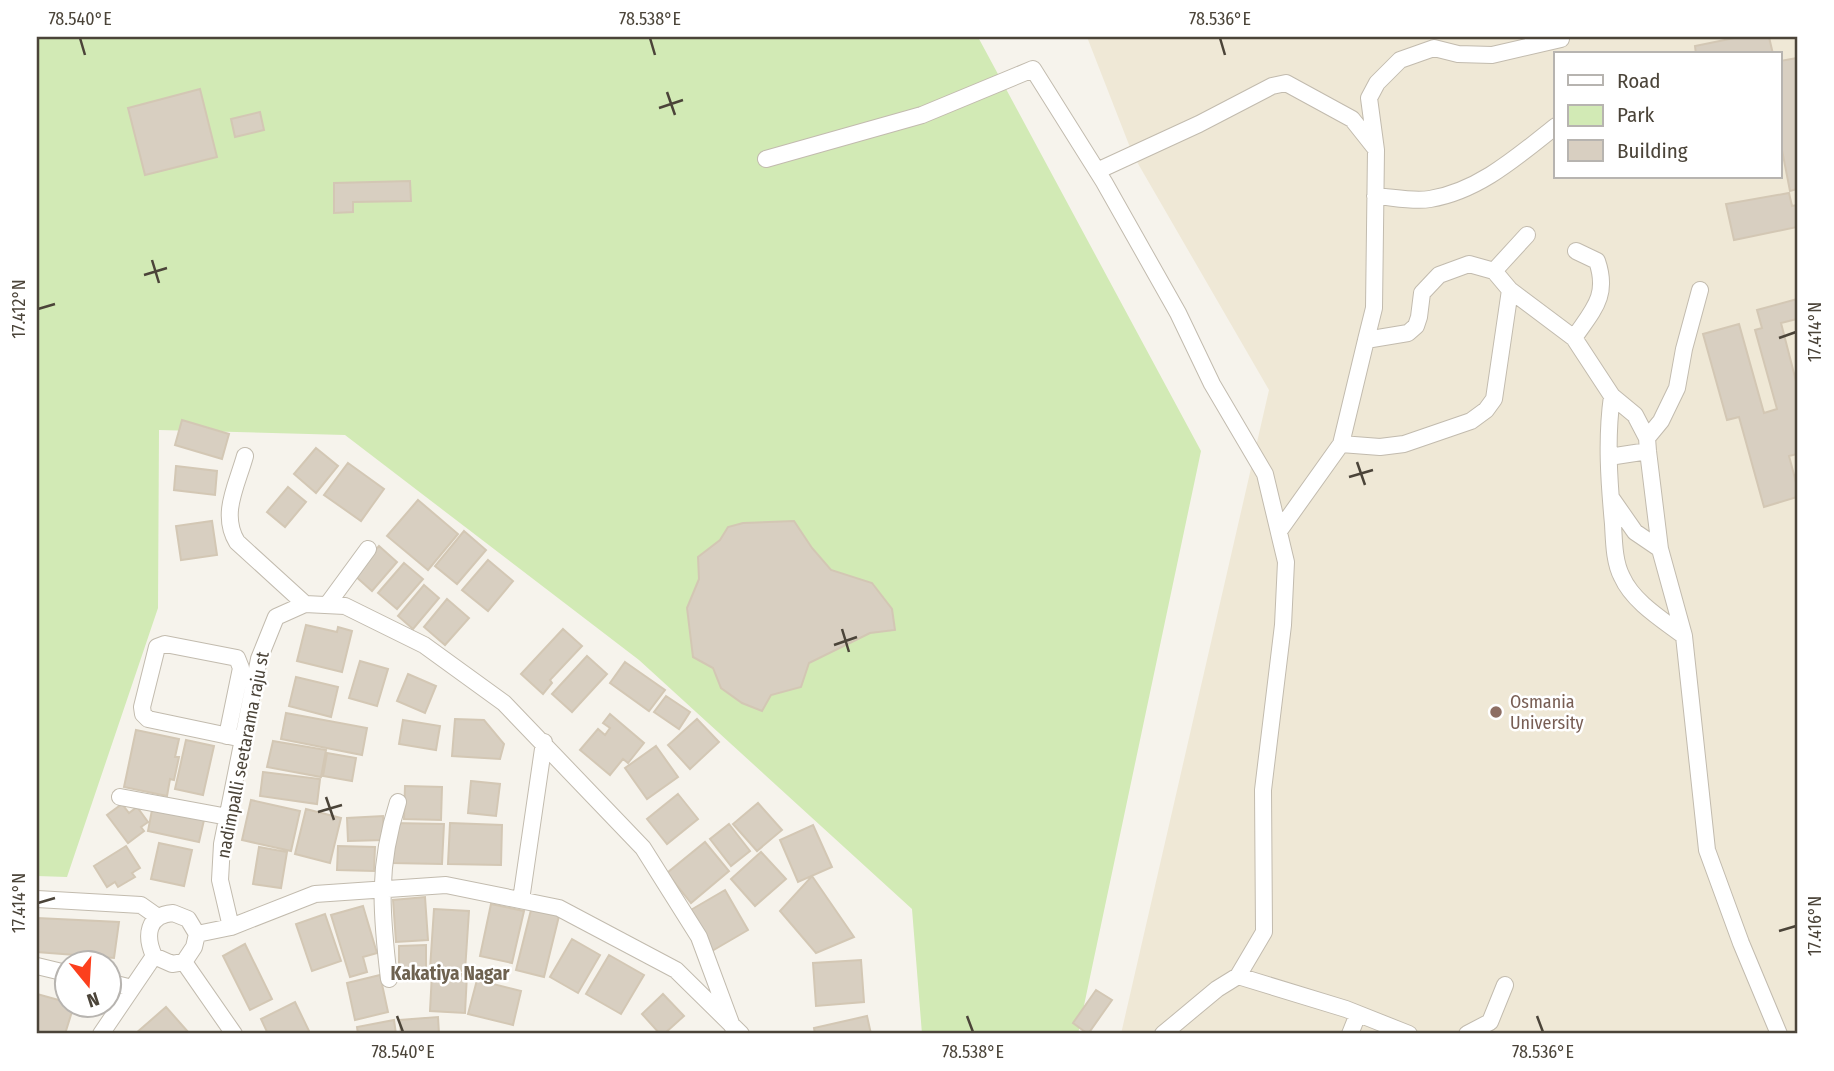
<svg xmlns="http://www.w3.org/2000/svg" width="1834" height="1071" font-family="'Fira Sans Condensed',sans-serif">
	<rect width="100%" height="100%" fill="#f6f3ec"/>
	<path fill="#efe8d6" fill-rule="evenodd" d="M1087,37H1797V1034H1121L1269,390L1133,155ZM1556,54H1780V177H1556Z"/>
	<path fill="#d2eab5" d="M37,37H978L1201,451L1078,1034H922L912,909L639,660L345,435L159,430L158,608L67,877L37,876Z"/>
	<path fill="#d8cfc1" stroke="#d3c7b4" stroke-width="2" d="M1739,37H1769L1773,54H1696L1695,46Z
		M1797,58V189L1790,191L1780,140V61Z
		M200,89L217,157L145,175L128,108Z
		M260,112L264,130L235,137L231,119Z
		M410,181L411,201L353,202V212L334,213V183Z
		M1789,193L1792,206L1797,205V227L1734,240L1726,204Z
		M1797,299V319L1781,323L1797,385V454L1789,456L1797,486V497L1764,507L1739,417L1727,420L1703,334L1739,324L1764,413L1777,409L1755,330L1762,328L1757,310Z
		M182,420L229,434L222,459L175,445Z
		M316,448L338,466L316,493L294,474Z
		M348,463L384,489L361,521L324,495Z
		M176,466L217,471L215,495L174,490Z
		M288,487L306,502L285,527L267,512Z
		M418,500L458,534L428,570L387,536Z
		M212,521L217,555L181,560L176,526Z
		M794,521L812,548L831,570L872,583L892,609L895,630L870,633L809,663L801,687L771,695L762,711L742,703L721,688L713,668L693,657L687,608L699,579L698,557L720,540L728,527L743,523Z
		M464,531L486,550L457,584L435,566Z
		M379,546L397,562L372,591L354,575Z
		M488,560L513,581L488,611L462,590Z
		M404,563L423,579L397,609L378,593Z
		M424,585L439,598L413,629L398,616Z
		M447,599L469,618L445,645L424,627Z
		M306,625L337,632L338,627L352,631L342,672L297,661Z
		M563,629L582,646L550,680L552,683L543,694L521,674Z
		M587,656L607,674L572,712L552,694Z
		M360,661L388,669L377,706L349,698Z
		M625,662L665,690L649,711L610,683Z
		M408,674L436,686L425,713L397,701Z
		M296,677L338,687L331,717L289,706Z
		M666,696L690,712L679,729L654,712Z
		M286,713L367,728L362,755L281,739Z
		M610,714L644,743L628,763L623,759L610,775L580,750L598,729L605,735L610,728L603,723Z
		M455,719L484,720L504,744L500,759L452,756Z
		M697,719L719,742L690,769L668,745Z
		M403,720L440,726L436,750L399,744Z
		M136,730L179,739L175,757H179L174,780L170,779L167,796L124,787Z
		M186,740L214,746L203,795L175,789Z
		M273,741L326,750L321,777L267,767Z
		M656,746L678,777L647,799L625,768Z
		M327,753L356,758L352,781L323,776Z
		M263,772L320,779L317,804L260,796Z
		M471,781L500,784L496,816L468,813Z
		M405,786L442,787L441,820L404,819Z
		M678,794L698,819L667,844L647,819Z
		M251,800L300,811L291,851L242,840Z
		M758,803L782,830L757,851L733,824Z
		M122,804L129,813L137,807L148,822L141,827L144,831L128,843L107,815Z
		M306,809L341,818L330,863L295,854Z
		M152,810L204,820L199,842L148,831Z
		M383,816L384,840L348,841L347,818Z
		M393,823L444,824L442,864L392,863Z
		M450,823L502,825L501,865L448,864Z
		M729,824L750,851L731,866L710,839Z
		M813,825L832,867L798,882L780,840Z
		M705,842L729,871L691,903L667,873Z
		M159,843L192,850L184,886L151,879Z
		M126,846L140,868L132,873L135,877L118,887L115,882L107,887L94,866Z
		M338,846L375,847L374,871L337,870Z
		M259,847L287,852L281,888L253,884Z
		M761,852L786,879L755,906L731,879Z
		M812,876L854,937L816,953L780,911Z
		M725,890L748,930L712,951L689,911Z
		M425,897L428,940L396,942L393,900Z
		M491,904L524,911L512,963L480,956Z
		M363,906L377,953L363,957L367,972L350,977L331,915Z
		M434,909L469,911L465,971L430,969Z
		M531,910L559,916L544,977L516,970Z
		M325,914L341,961L312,971L296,924Z
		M37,918L119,922L114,958L37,952Z
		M572,939L600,955L578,993L550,977Z
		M245,944L272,999L250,1010L223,956Z
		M426,945V969H399V946Z
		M609,955L644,975L621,1014L586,994Z
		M861,960L864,1002L816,1006L813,963Z
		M432,973L467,974L465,1013L430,1011Z
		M380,975L388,1012L355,1020L347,983Z
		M477,980L521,991L513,1025L468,1014Z
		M1096,990L1112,1000L1088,1034L1073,1023Z
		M37,994L66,1002V1004L74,1005L65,1034H37Z
		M663,994L684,1016L664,1034H660L642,1014Z
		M295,1002L310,1033L268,1034L261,1019Z
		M166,1007L189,1033L188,1034H135Z
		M867,1016L871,1034H815L814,1028Z
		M438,1017L439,1034H401L400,1020Z
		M394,1020L396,1034H358L357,1027Z"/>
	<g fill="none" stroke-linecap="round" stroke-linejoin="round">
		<g stroke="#c2bbae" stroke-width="18">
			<path id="minor" d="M1561,39L1492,55L1458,54L1434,48L1400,60L1377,83L1369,98L1376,150L1374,308L1366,340L1408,333L1416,326L1419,317L1422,293L1439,275L1469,264L1494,271L1510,290L1574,338L1612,396C1606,439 1609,481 1613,524C1614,541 1614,562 1622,577C1633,602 1663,620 1684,636
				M766,159L922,115L1033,69L1104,182L1178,313L1212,384L1265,474L1286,562L1283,625L1263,790L1264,932L1238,976L1217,989L1163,1034
				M1097,171L1199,124L1272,86L1286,83L1352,119L1375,148
				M1375,196C1392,197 1413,202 1430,199C1479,191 1518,156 1556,126
				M1494,271L1527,235
				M1700,290L1684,349L1677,388L1661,421L1647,438L1648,451L1660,549L1684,636L1707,850L1741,943L1779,1034
				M1574,338C1593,310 1609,296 1597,261L1576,251
				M1612,396L1635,415L1647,438
				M1341,444L1366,340
				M245,456C237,485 220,514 237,542L305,604
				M1609,457L1648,451
				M1612,499L1635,532L1660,549
				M1279,531L1341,444L1380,447L1404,444L1471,421L1486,410L1494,399L1510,290
				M327,605L368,549
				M227,736L241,668L237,658L165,644L157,647L142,707L143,714L148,719L243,739
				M120,797L228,817
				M37,899L141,905L158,917
				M521,900L544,742
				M173,913L188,919L197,934L194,947L184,962L172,964L154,956C145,936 147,915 173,913Z
				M231,927L220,880L222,844L259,659L276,617L305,604L345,606L424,645L504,703L643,848L699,937L732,1026
				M197,934L231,927L315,894L446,885L559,908L676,970L741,1034
				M184,962L234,1034
				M37,966L66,973
				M1238,976L1346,1009L1409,1034
				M389,979C381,912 377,867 398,802
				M108,982L132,988
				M101,1034L154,956
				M1350,1034L1358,1014
				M1467,1034L1490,1022L1505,985"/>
		</g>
		<use href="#minor" stroke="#fff" stroke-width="16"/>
	</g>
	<path fill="none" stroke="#4b4439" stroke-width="2.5" d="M80,38L85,55M650,38L655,55M1220,38L1225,55M667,92L675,115M659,108L683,100M152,260L159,283M144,275L167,268M38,309L55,304M1779,338L1796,332M1357,462L1365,485M1349,477L1373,470M842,629L849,652M834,645L857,637M326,797L334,820M318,812L342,805M38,903L55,898M1779,931L1796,926M397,1016L403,1032M967,1016L973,1032M1537,1016L1543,1032"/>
	<circle fill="#8d6e63" stroke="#fff" stroke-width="2.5" cx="1496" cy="712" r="7"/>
	<g text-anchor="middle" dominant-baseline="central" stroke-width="5" stroke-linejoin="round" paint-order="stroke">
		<g font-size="18" fill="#785e54" stroke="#fff" text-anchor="start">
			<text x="1510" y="702">Osmania<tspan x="1510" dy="21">University</tspan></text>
		</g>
		<g font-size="18" fill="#4b4439" stroke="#fff">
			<text transform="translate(243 755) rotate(-79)">nadimpalli seetarama raju st</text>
		</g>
		<g font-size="19" font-weight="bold" fill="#6e6250" stroke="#fff">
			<text x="450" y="973">Kakatiya Nagar</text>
		</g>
	</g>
	<rect width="1834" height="1071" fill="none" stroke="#ffffff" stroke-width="77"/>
	<rect x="1554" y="52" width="228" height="126" fill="#ffffff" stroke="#b7b4b0" stroke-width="2"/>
	<rect x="1568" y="75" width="35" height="10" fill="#ffffff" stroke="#b7b4b0" stroke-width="2"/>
	<text x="1617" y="88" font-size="21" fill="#4b4439">Road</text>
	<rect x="1568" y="105" width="35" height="21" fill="#d2eab5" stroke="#b7b4b0" stroke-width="2"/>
	<text x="1617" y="122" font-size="21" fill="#4b4439">Park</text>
	<rect x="1568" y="140" width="35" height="21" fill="#d8cfc1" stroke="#b7b4b0" stroke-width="2"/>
	<text x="1617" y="158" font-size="21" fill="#4b4439">Building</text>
	<g transform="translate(88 984) rotate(162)"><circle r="33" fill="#ffffff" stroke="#b7b4b0" stroke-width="2"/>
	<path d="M0-5L12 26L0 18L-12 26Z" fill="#fc3f1d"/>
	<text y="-10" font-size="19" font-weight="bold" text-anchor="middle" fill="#4b4439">N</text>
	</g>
	<rect x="38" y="38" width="1758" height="994" fill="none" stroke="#4b4439" stroke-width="2.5"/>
	<g font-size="18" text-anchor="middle" fill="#4b4439">
		<text x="80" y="25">78.540°E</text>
		<text x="650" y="25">78.538°E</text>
		<text x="1220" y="25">78.536°E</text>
		<text transform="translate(19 309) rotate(-90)" y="6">17.412°N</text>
		<text transform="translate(1815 332) rotate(-90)" y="6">17.414°N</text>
		<text transform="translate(19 903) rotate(-90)" y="6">17.414°N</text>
		<text transform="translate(1815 926) rotate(-90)" y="6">17.416°N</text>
		<text x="403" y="1058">78.540°E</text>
		<text x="973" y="1058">78.538°E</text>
		<text x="1543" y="1058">78.536°E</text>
	</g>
</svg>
